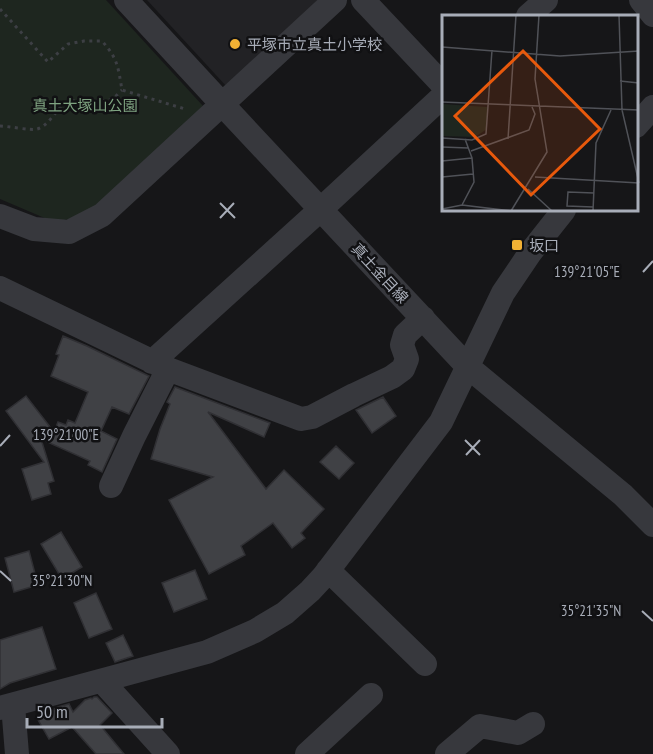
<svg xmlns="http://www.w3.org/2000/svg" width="653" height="754" font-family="'PT Sans Narrow','Noto Sans JP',sans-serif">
	<rect width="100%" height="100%" fill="#161618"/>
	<path fill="#222225" d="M147,0H329L227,87Z"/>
	<path fill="#1e261f" d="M0,0H106L203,106L93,214L54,222L0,199Z"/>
	<path fill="#404145" stroke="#303034" stroke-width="1.5" d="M63,336L87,346L149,376L129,414L112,407L101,431L117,439L102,472L88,465L90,461L41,439L54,481L48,483L51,494L32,500L22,469L44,462L6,411L26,396L54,432L58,422L66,425L68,420L75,423L88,392L51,376L59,355L56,354Z
		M175,387L270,423L264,437L208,412L266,489L284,470L324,509L301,533L305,538L292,548L273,523L241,546L245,555L209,574L169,500L213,477L151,459L160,429L170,404L167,402Z
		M383,397L396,416L372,433L356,410Z
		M336,446L354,463L339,479L320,462Z
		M61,532L82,567L62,579L41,544Z
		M29,551L38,585L14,592L5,558Z
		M195,570L207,599L174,612L162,583Z
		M96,593L112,629L89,638L74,603Z
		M42,627L56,669L10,683L0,689V640Z
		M123,635L133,656L115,662L106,643Z
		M94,697H97L112,713L100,725L124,754H96L72,727L49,739L37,718L58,707L69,704L73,712L85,700L91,698L92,699Z"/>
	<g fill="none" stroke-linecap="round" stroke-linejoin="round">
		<path stroke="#3d3f44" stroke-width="3" stroke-dasharray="3 4.5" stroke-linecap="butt" d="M0,9L48,62L68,44L84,41H102C118,59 118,67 122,90L185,109
			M0,126C8,126 32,131 37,129C49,126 55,110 65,104C79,96 97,105 112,99C115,98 119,92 122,90"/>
		<path stroke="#37383d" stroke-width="24" d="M126,0L222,104L467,366L623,495L653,525
			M363,0L443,85
			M641,0L653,15
			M528,16L546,0
			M636,126L653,107
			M0,216L34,229L69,232L102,215L335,0
			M0,288L168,369L301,419L312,417L354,395L392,377L403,369L407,359L402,345L405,335L423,318
			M152,362L320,210L443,96
			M111,486L134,436L168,369
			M328,570L425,664
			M102,681L168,754
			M13,705L17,754
			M0,708L207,652L255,631L285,613L310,591L323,577L441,422L503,293L530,253L564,210
			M307,754L371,695
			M447,754L480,726L518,733L533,724"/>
	</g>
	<path fill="none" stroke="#a8adb8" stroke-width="2" d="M220,203L235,218M220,218L234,203M643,272L653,261M465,440L480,455M0,446L10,435M466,455L480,440M0,571L11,581M642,611L653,621"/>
	<g fill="#f2b134" stroke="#111113" stroke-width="2">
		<circle cx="235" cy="44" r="6"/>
		<rect x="511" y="239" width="12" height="12" rx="3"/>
	</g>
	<g text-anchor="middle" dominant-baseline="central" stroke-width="5" stroke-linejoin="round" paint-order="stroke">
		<g font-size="15" fill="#a8adb8" stroke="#111113" text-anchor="start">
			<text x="247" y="44">平塚市立真土小学校</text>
			<text x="529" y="245">坂口</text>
		</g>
		<g font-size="15" fill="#7fa381" stroke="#111113">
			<text x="85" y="105">真土大塚山公園</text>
		</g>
		<g font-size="15" fill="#a8adb8" stroke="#111113">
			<text transform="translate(380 273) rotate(47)">真土金目線</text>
		</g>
	</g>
	<g transform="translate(442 15)">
		<rect width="196" height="196" fill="#161618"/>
		<path d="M0,89L45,92V114L33,122L0,121Z" fill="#1e261f"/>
		<path fill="none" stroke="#505258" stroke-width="1.5" d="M177,0L180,95L197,168M0,32L118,41L197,36M178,66L197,68M0,87L197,95M0,123L30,125L44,119L50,35M66,124L74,0M0,132L26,133M29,136L87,115L93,99L90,92M0,146L30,143M0,162L31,159M93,162L197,168M86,174L110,196M20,190L32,167L30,143L23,124M151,192L125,191L126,177L152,178M0,194L20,190L69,196M69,196L105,137L93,64L97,0M151,196L154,128L169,95"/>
		<path fill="#e8590c" fill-opacity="0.15" stroke="#e8590c" stroke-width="3" d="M81,36L158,114L89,180L13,101Z"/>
		<rect width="196" height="196" fill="none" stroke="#a8adb8" stroke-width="3"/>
	</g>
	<g font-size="15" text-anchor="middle" fill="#a8adb8" stroke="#111113" stroke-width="5" stroke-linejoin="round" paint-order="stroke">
		<text x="587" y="277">139°21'05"E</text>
		<text x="66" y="440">139°21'00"E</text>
		<text x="62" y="586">35°21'30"N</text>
		<text x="591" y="616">35°21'35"N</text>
	</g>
	<path d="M27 718v9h135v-9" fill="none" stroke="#a8adb8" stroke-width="3"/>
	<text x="36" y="718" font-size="18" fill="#a8adb8" stroke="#111113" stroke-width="4.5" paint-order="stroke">50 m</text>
</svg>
